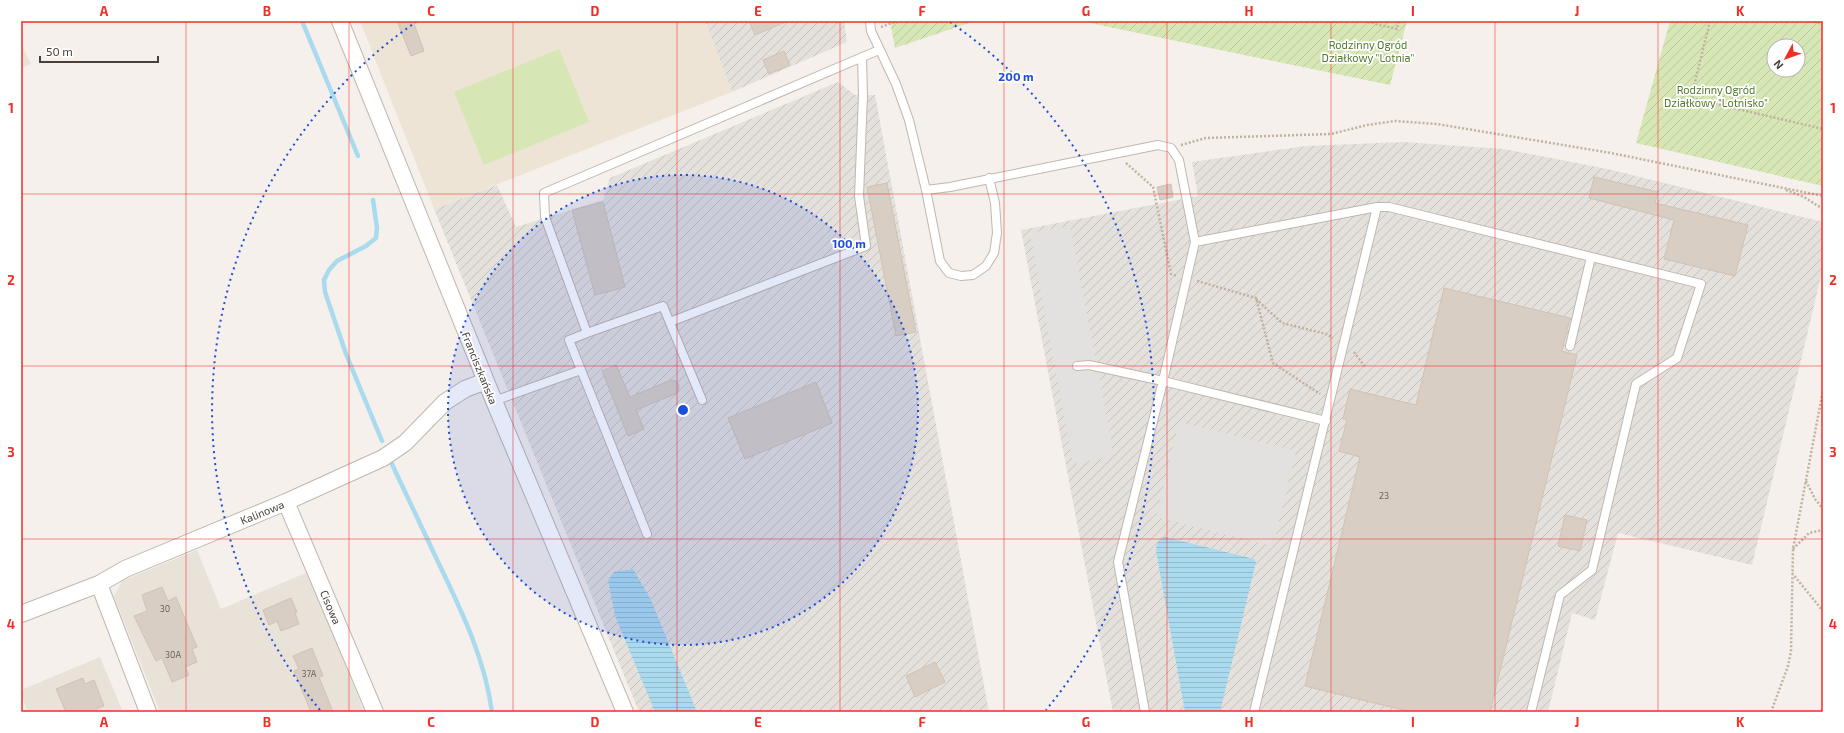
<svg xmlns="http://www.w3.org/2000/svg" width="1844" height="733" font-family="'Exo 2',sans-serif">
	<defs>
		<pattern id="industrial-furrows" width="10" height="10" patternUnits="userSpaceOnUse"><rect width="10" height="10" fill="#e4e0dc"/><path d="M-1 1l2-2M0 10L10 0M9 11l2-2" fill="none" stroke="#c5c1be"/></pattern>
		<pattern id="garden-furrows" width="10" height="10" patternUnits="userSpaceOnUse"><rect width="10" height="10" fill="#d6e7b5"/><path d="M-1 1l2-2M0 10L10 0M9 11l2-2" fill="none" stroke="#b9c79c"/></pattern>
		<pattern id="water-rules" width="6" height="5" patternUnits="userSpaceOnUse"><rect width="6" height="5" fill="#aadaee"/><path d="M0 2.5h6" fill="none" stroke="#94bccd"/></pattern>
	</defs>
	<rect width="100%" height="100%" fill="#f5f0eb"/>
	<path fill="#e8e2d9" d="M21,44L31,64L21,68Z
		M197,550L221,609L308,572L364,712H160L114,597L122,581Z
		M100,657L123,712H28L21,695V690Z"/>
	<path fill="url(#industrial-furrows)" d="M705,21H844L847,42L732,92Z
		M838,82L855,95H875L989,712H639L434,209L497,185L516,227L603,200L610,178Z
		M1403,142L1504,149L1608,169L1823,222V268L1752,565L1618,533L1595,620L1572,613L1548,712H1113L1021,230L1198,196L1192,162L1306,146Z"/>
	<path fill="#ede4d5" d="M360,21H705L732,92L434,209Z"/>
	<path fill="#d6e7b5" d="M559,49L589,122L484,165L454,92Z"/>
	<path fill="url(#garden-furrows)" fill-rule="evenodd" d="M890,21H975L895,48Z
		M1080,21H1407L1390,85Z
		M1670,21H1823V186L1636,143ZM1774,46H1798V70H1774Z"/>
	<path fill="#e3e1df" d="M1070,226L1114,456L1073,464L1030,233Z
		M1179,422L1296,451L1273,546L1156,517Z"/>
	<path fill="url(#water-rules)" d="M1165,537L1254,559L1256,562L1220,712H1185L1156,551C1156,544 1158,540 1165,537Z
		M633,569L651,600L697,712H655L615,616L608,580L614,572Z"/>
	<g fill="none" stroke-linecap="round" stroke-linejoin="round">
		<path stroke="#aadaee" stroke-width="4.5" d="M302,21L358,156
			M373,200L377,228L376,238L366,246L337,261L329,270L324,280L325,292L346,354L382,441
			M391,462C407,496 423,530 439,564C462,612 485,659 492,712"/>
	</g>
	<path fill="#d9cec3" stroke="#d0c2b4" d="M397,21H413L424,51L411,56Z
		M749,21H788L755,35Z
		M784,51L790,65L769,74L763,60Z
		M1594,177L1658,192L1655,203L1748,225L1735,276L1664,259L1674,220L1589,198Z
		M887,183L916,332L896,336L867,187Z
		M1171,184L1173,197L1160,200L1157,187Z
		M603,202L625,287L595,295L572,210Z
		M1444,288L1570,318L1562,351L1577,355L1490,712H1411L1305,686L1360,457L1339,451L1347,420L1343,419L1350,389L1416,405Z
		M616,365L630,397L671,380L676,381L679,385V391L675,394L636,410L644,429L628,436L602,371Z
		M816,382L832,423L745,459L728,418Z
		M1565,515L1587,520L1580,551L1558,546Z
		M162,587L168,601L176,597L197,647L192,649L197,662L185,667L189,675L172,682L162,658L156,661L134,616L147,611L142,595Z
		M291,598L297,612L295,613L299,624L281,631L277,621L269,625L263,610Z
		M312,648L323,676L319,677L333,712H311L294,671L299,669L293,656Z
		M935,662L945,682L915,697L906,676Z
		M83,678L85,684L94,680L104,706L96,709L97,712H66L56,689Z"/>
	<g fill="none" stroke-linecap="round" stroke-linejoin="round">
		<g stroke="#c0b7ad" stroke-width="10">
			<path id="lane" d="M870,21L871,31L896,84L909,120L926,190L940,261L949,273L961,276L973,275L986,266L994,253L997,233L995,203L989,178
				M926,190L950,187L1158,145L1171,148L1179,160L1195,242L1163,381L1118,562L1145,712
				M1195,242L1377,207H1389L1701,284L1677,358L1636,384L1592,570L1560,595L1531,712
				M670,322L866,246L859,196L863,95L862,57
				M587,333L663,306L702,400
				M1570,346L1591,257
				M1077,366L1089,365L1163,381L1326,421
				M494,401L581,370
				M647,534L569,340L587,333L545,217L544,193L879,50
				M1254,712L1377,207"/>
		</g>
		<g stroke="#c0b7ad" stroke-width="18">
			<path id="street" d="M340,21L494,401L625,712
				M286,502L375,712
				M99,584L148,712
				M21,614L99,584L125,569L286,502L383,458L405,443L445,402L465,389L486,381"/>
		</g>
		<path stroke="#c1b19f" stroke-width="2.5" stroke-dasharray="2 2" stroke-linecap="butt" d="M1364,21L1397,29L1399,21
			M1710,21L1691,98L1823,129
			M1810,21L1823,24
			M881,27L897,21
			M1181,145L1206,138L1331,134L1367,125L1395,121L1437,124L1611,153L1823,196
			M1126,163L1153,187L1171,274L1177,276
			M1786,190L1804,197L1823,209
			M1197,281L1256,298L1273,363L1320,394
			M1256,299L1282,323L1326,334L1333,338
			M1354,352L1365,367
			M1806,481L1815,499L1823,509
			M1793,549L1809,533L1823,530
			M1792,573L1823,611
			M1771,712L1788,666L1791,651L1793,549L1823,390"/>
		<use href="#lane" stroke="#fff" stroke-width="8"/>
		<use href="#street" stroke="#fff" stroke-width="16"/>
	</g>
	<path fill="none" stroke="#f22d25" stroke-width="1" stroke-opacity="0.55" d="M186,21V712M349,21V712M513,21V712M677,21V712M840,21V712M1004,21V712M1167,21V712M1331,21V712M1495,21V712M1658,21V712M21,194H1823M21,366H1823M21,539H1823"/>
	<circle cx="683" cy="410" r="235" fill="#1d4ed8" fill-opacity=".12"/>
	<g fill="none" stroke="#1d4ed8" stroke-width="2" stroke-dasharray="2 4">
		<circle cx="683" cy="410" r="235"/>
		<path d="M320 710A471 471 0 0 1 416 22M950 22A471 471 0 0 1 1046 710"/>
	</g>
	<g text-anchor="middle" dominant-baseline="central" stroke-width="3.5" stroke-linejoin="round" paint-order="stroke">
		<g font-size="9" fill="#6d645c">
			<text x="1384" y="495">23</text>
			<text x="165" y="608">30</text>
			<text x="173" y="654">30A</text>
			<text x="309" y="673">37A</text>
		</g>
		<g font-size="11" fill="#52792d" stroke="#fff">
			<text x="1368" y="44">Rodzinny Ogród<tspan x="1368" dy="13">Działkowy "Lotnia"</tspan></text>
			<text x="1716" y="89">Rodzinny Ogród<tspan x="1716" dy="13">Działkowy "Lotnisko"</tspan></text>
		</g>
		<g font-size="11" fill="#494139" stroke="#fff">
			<text transform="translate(480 368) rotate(68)">Franciszkańska</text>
			<text transform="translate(262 512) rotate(-22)">Kalinowa</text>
			<text transform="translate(331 607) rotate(67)">Cisowa</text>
		</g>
	</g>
	<circle cx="683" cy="410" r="6" fill="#1d4ed8" stroke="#fff" stroke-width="2"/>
	<g font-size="12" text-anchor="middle" font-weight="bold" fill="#1d4ed8" stroke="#fff" stroke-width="3.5" stroke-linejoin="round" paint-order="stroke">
		<text x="1016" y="81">200 m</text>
		<text x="849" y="248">100 m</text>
	</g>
	<rect width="1844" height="733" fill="none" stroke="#ffffff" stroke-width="44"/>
	<g transform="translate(1786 58) rotate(229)"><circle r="19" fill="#ffffff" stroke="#b6b3b0"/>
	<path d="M0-3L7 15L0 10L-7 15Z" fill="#f22d25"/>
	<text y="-6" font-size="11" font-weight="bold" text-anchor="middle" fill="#494139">N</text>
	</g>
	<path d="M40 56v6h118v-6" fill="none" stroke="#494139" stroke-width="2"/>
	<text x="46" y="56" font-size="12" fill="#494139" stroke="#ffffff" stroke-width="3" paint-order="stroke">50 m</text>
	<rect x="22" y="22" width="1800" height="689" fill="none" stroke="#f22d25" stroke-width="1.5"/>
	<g font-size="13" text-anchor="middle" font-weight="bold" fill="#f22d25">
		<text x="104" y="16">A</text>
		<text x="267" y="16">B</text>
		<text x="431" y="16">C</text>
		<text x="595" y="16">D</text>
		<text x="758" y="16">E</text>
		<text x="922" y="16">F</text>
		<text x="1086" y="16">G</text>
		<text x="1249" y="16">H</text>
		<text x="1413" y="16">I</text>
		<text x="1577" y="16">J</text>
		<text x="1740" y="16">K</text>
		<text x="11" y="113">1</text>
		<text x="1833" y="113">1</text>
		<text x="11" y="285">2</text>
		<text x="1833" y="285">2</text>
		<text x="11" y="457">3</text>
		<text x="1833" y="457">3</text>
		<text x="11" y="629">4</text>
		<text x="1833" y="629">4</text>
		<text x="104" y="727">A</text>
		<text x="267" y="727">B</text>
		<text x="431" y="727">C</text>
		<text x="595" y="727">D</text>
		<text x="758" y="727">E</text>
		<text x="922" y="727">F</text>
		<text x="1086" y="727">G</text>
		<text x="1249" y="727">H</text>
		<text x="1413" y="727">I</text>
		<text x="1577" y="727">J</text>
		<text x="1740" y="727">K</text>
	</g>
</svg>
